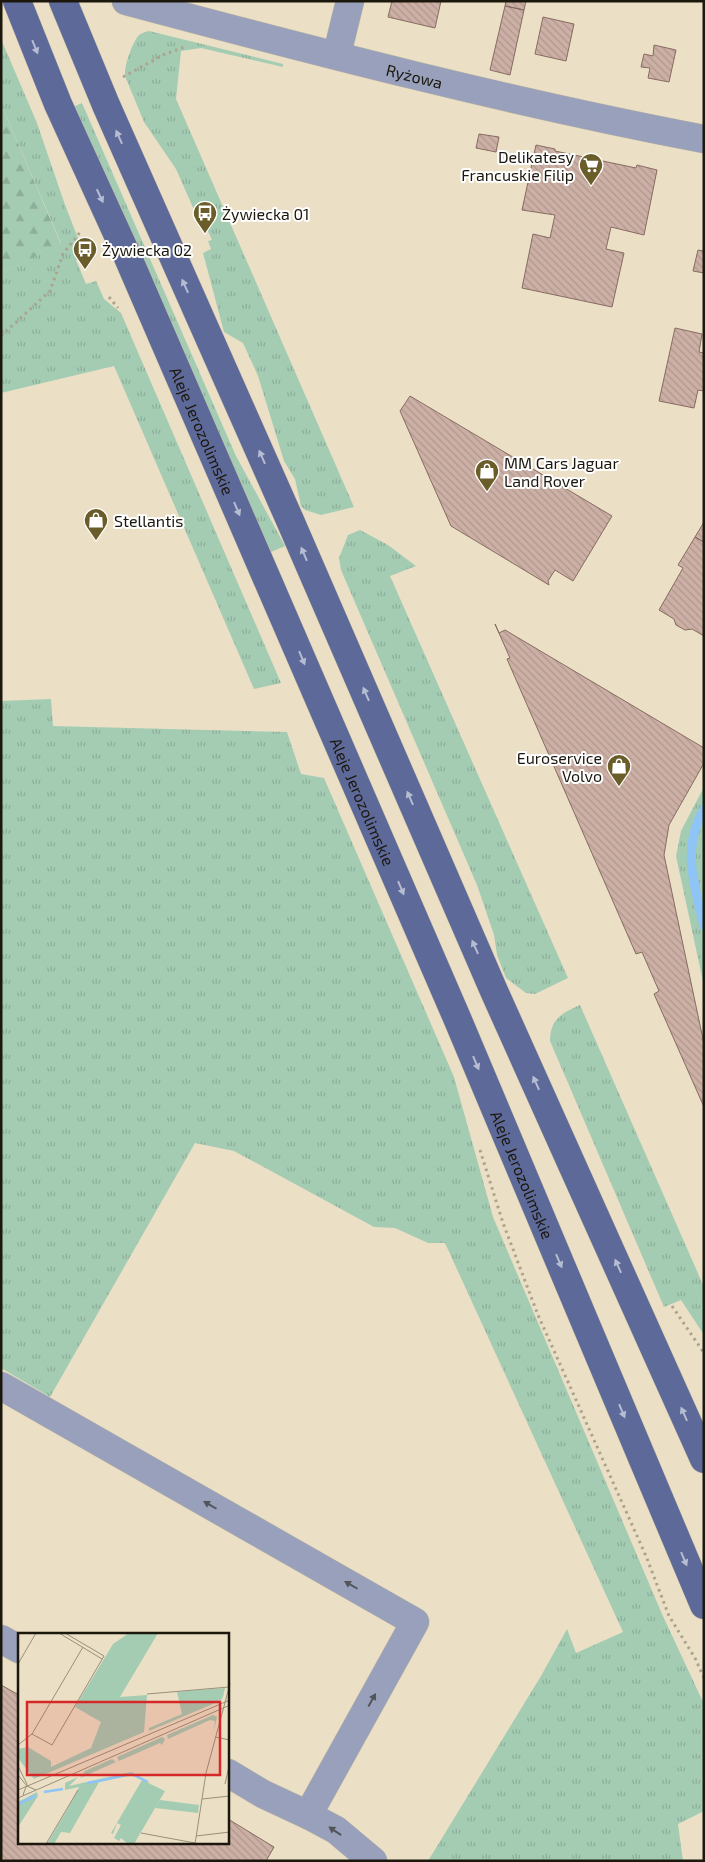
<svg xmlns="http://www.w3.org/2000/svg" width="705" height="1862" font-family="'Exo 2',sans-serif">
	<defs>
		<pattern id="grass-tufts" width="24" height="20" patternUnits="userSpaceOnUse" patternTransform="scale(1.25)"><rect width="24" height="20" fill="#a4ccb3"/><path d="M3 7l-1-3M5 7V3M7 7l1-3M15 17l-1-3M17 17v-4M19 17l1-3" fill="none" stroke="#8dae99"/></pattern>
		<pattern id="forest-firs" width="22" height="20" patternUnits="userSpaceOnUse" patternTransform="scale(1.25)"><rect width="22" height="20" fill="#a4ccb3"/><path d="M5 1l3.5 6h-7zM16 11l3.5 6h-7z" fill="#8dae99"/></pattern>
		<pattern id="building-back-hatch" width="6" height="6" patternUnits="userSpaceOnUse" patternTransform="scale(1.25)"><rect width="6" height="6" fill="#cdb0a5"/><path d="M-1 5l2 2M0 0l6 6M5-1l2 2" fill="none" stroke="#af978d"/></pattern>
	</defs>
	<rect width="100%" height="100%" fill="#ebe0c5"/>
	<path fill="url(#grass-tufts)" d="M149,31L283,64V67L201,48L181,51L176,99L354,507L321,515L305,510L301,506L295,479L284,461L258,376L243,343L224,332L203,253L211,249L208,241L212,240L206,227L202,228L176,169L144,122L125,76C124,66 132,44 138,36C141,33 145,32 149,31Z
		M1,39L37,123L65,205L85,256L76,260L86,284L96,281L104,299L121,313L281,683L254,689L114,366L1,393V273L61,243L1,104Z
		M82,103L236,456L285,546L271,552L73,107Z
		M360,530L388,545L416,566L390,576L568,978L535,994L526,993L506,978L497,955L494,935L477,885L341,570L339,558L348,535Z
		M51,699L53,726L287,732L301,774L324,778L454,1077L493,1217L662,1614L704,1704V1811L678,1824L683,1861H428L541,1676L567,1629L576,1653L623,1632L445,1243H428L395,1228L374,1227L234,1151L195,1143L50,1397L1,1368V701Z
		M704,787V986L676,856L681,831Z
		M580,1005L704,1287V1335L681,1300L664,1307L550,1041C550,1019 562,1013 580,1005Z"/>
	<path fill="url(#forest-firs)" d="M1,104L61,244L1,273Z"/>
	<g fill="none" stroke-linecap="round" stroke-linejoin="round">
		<path stroke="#8ec4f6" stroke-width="9" d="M704,809C681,849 694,883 704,926"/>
	</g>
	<path fill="url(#building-back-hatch)" stroke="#866b61" d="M392,1H441L435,28L388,17Z
		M506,1H526L524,10L505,6Z
		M505,6L524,10L510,75L490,70Z
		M543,17L574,24L566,61L535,54Z
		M654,45L676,50L669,82L648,78L650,68L641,67L644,54L653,56Z
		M479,134L499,137L496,152L476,148Z
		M536,145L555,149V151L636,168L637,165L657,170L644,235L611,227L606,249L624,253L612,307L522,288L533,234L550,238L555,215L522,210Z
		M704,248V273L693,271L698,250L703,251Z
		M675,328L702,334L699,352L704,353V391L698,390L694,408L659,401Z
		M410,396L612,516L573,581L555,570L548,581L549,585L451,526L400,411Z
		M704,522V542L695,537Z
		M695,537L704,542V636L692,629L685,630L676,625L674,619L659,610L683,568L678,565Z
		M495,624L499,633L505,630L704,748V763L669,825L664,855L704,1044V1107L654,994L659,991L642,952L636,954L507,659L510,658Z
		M1,1685L19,1695V1843H228V1819L274,1847L266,1861H1Z"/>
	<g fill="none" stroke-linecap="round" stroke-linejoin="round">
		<g stroke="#c6bca4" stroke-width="29">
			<g id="minor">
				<path id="s1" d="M126,1C317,52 510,102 704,139"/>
				<path d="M337,54L350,1"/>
				<path d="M1,1386L415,1622L308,1815L336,1830L373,1861"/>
				<path d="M1,1639L19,1649"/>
				<path d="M228,1773L263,1794L308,1815"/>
			</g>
		</g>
		<g stroke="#c6bca4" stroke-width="29">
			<g id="major">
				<path id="s2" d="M17,1L58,104L126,253L457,1018L704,1605"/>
				<path d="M63,1L106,105L289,518L494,991L704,1459"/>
			</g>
		</g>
		<path stroke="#aca38d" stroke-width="3" stroke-dasharray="2.5 4" stroke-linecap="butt" d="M123,77L163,55L187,46
			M109,297L118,308
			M1,336L50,291L63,254L81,231
			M480,1150L503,1223L538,1315L646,1556L669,1616L695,1658L704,1678
			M672,1306L704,1353"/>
		<use href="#minor" stroke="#98a0bb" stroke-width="28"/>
		<use href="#major" stroke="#5d6999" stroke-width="28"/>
	</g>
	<defs><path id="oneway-solid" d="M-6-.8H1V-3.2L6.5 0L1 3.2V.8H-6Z" transform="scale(1.25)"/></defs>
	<g fill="#b6bcd1">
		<use href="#oneway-solid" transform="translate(35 47) rotate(68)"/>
		<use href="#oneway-solid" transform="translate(119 137) rotate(-114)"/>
		<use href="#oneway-solid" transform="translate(100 196) rotate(65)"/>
		<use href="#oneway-solid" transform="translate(185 286) rotate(-114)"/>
		<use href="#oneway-solid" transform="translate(262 457) rotate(-114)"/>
		<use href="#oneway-solid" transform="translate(237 509) rotate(67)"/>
		<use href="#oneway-solid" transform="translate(304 554) rotate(-113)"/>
		<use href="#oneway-solid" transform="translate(302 658) rotate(67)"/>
		<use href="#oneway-solid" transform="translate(366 694) rotate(-113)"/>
		<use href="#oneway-solid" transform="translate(410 798) rotate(-114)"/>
		<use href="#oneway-solid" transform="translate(401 888) rotate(67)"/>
		<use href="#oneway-solid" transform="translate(475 947) rotate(-114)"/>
		<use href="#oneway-solid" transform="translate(476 1063) rotate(67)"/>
		<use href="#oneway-solid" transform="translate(536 1083) rotate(-114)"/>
		<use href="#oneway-solid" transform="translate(559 1261) rotate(67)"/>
		<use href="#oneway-solid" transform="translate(618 1266) rotate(-114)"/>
		<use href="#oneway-solid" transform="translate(622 1411) rotate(67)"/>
		<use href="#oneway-solid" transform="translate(684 1414) rotate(-114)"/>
		<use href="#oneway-solid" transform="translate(684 1559) rotate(67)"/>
	</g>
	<g fill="#53555b">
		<use href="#oneway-solid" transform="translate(210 1505) rotate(-150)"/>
		<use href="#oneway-solid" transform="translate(351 1585) rotate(-150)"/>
		<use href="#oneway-solid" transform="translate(372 1700) rotate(-61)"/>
		<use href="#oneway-solid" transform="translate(335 1831) rotate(-146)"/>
	</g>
	<defs>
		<g id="supermarket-pin" transform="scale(1.25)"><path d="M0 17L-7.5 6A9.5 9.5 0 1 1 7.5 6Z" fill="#6a5d2a" stroke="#fff"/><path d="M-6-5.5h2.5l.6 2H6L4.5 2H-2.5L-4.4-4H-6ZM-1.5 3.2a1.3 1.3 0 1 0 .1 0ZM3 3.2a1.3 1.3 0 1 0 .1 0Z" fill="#fff"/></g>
		<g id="bus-pin" transform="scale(1.25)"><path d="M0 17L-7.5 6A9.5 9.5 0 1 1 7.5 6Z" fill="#6a5d2a" stroke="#fff"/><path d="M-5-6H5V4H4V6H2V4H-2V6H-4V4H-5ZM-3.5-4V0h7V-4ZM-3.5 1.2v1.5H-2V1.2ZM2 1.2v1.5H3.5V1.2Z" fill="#fff"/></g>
		<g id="shop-pin" transform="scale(1.25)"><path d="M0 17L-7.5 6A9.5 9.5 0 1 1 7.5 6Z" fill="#6a5d2a" stroke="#fff"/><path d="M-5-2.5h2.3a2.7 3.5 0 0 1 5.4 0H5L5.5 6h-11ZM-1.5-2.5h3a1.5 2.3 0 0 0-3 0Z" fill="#fff"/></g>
	</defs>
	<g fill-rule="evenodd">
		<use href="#supermarket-pin" x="591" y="165"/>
		<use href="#bus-pin" x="205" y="213"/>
		<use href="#bus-pin" x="85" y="249"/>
		<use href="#shop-pin" x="487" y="471"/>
		<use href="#shop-pin" x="96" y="520"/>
		<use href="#shop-pin" x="619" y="766"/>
	</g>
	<g text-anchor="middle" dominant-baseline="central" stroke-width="4" stroke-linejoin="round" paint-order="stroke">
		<g font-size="16" fill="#1b170d" stroke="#fff">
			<text stroke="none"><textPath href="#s1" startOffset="298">Ryżowa</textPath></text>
			<text stroke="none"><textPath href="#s2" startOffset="468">Aleje Jerozolimskie</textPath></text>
			<text stroke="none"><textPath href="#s2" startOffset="872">Aleje Jerozolimskie</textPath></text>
			<text stroke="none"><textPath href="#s2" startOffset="1278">Aleje Jerozolimskie</textPath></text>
		</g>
		<g font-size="16" fill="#1b170d" stroke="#fff" text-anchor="start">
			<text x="574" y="156" text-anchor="end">Delikatesy<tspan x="574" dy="18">Francuskie Filip</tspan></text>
			<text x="222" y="213">Żywiecka 01</text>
			<text x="102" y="249">Żywiecka 02</text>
			<text x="504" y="462">MM Cars Jaguar<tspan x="504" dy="18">Land Rover</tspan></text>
			<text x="114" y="520">Stellantis</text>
			<text x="602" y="757" text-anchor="end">Euroservice<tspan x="602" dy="18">Volvo</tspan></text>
		</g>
	</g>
	<g transform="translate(18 1633)">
		<rect width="211" height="211" fill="#ebe0c5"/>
		<path d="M111,0H140L102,64L129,62L126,99L16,146L0,125V116L10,114L33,128V134L73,115L83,89L57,74L95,11ZM169,58L204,64L206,60L204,66L202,68L131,98V95L164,81L159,59ZM195,82L199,84L196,98L197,88L192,87L150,106L149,102ZM144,104L147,106L144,112L142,110L101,128L99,124ZM94,126L98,129L62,145L67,138ZM113,139L132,150L113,142L69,152L46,183L61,154L47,157V150L60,144L51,153ZM19,159L20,163L0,194V169ZM142,167L181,172L180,180L137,175Z" fill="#a4ccb3"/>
		<path d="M207,55L205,64L177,75L169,58Z" fill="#a4ccb3"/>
		<path d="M124,147L147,158L116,211H110L103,205L101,208L96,205L103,192L99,190L95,201L93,200ZM81,149L52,200L43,199L36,211H29L63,153Z" fill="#a4ccb3"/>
		<path fill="none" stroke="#8ec4f6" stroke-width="2.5" d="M70,150L114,141L130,149M26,159L45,156M0,171L17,163"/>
		<path fill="none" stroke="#98907b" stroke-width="1" d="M41,0L84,26M0,31L18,0M129,61L211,54M14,101L65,14M197,104L212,107M0,112L14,101L34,112L86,23L47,0M0,133L9,151L5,162M0,142L9,153L18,157M207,151L212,129M0,157L212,67M0,165L212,72M184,166L212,163M123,200L177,210M178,203L212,199M28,211L60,157M177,211L188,140L212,51"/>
		<path fill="#d62828" fill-opacity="0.15" stroke="#d62828" stroke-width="2.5" d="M9,69H202V142H9Z"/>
		<rect width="211" height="211" fill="none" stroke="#1b170d" stroke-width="2.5"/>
	</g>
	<rect width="705" height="1862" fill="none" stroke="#1b170d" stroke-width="5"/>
</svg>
